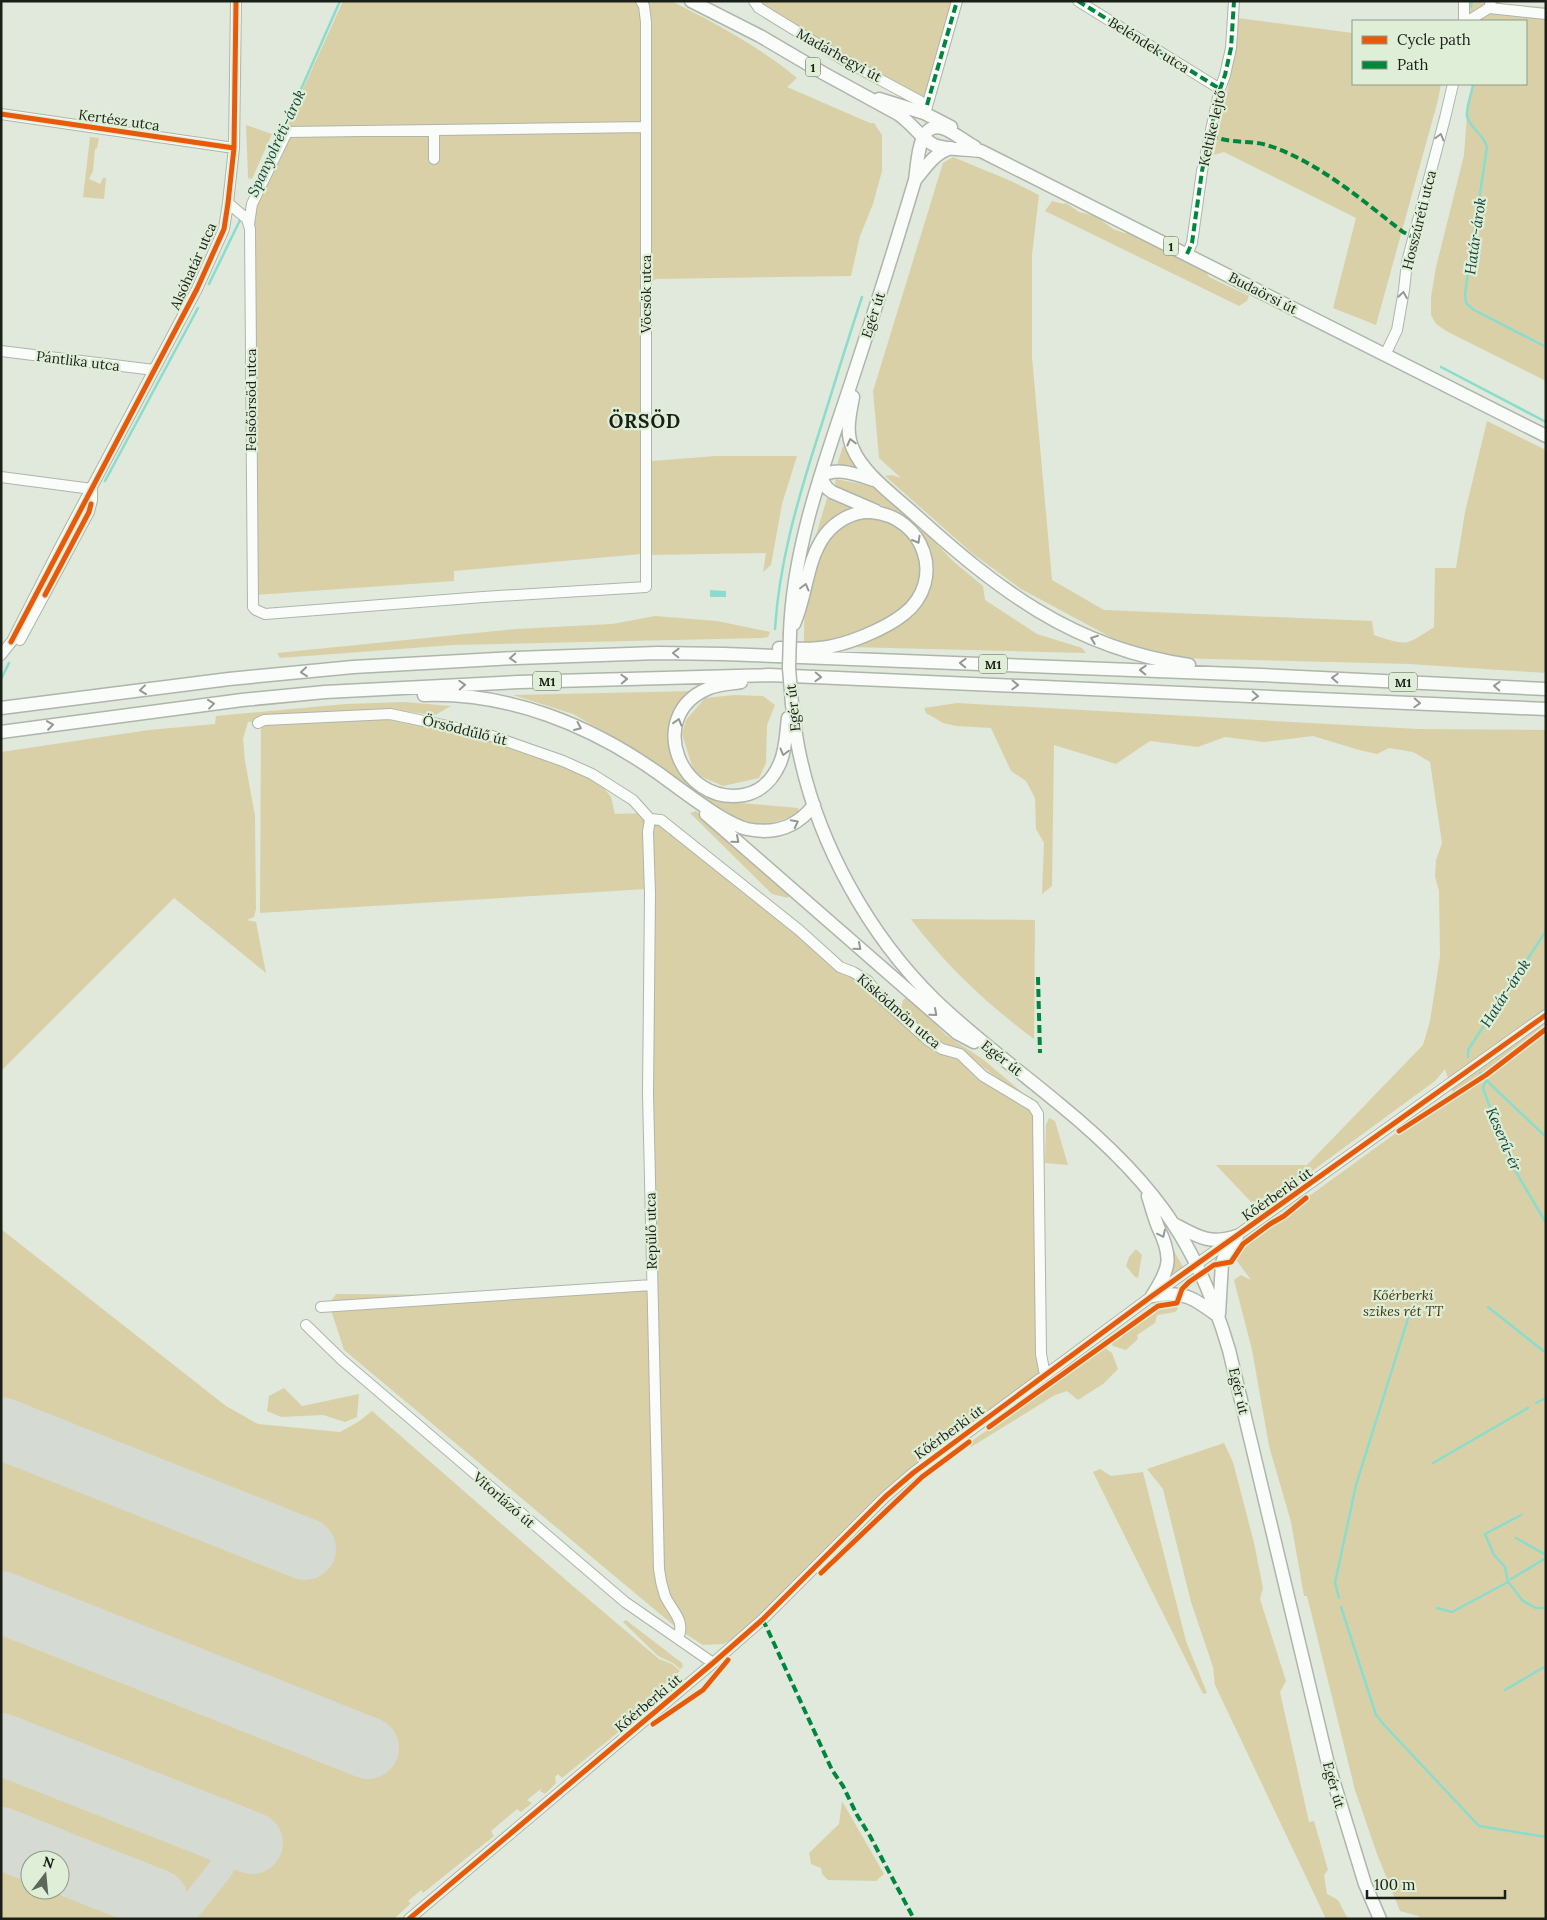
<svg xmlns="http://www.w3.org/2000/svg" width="1547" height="1920" font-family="Lora,serif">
	<rect width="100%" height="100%" fill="#e0e9dc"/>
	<path fill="#dad0a7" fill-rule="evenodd" d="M343,1H671C712,21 763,49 797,78L787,87L870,123H874L882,135V171L873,204L860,236L851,276L656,279L642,288V554L454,571V581L255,595L254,224L247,212Z
		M757,1H955L924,105Z
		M1467,1H1500L1501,4L1546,7V381L1448,332L1436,324L1431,315V297L1436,267L1464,155L1467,115L1473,84H1526V21H1475L1467,16Z
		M1238,18L1353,33V84H1441L1438,100L1376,325L1333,308L1356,218L1224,152L1214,155L1233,62Z
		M246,125L272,134L252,179L248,178Z
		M90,137L99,138L97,148L95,149L93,171L89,179L100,184L103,178H106L104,199L83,197Z
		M953,157L1011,181L1039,195L1032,255V357L1052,580L1104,610L1372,621L1374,635C1408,646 1405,646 1434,627L1435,568H1456L1465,512L1487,421L1546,450V673L1409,664L1170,658L1116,640L1021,589L973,554L885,476L892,475L901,478L879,458L873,391L943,163Z
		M1052,201L1063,204L1066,203L1079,212L1096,216L1113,229L1124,233H1134L1138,237L1207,273L1209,277L1249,296L1247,301L1239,306L1045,211Z
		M843,446L854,465L862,474L836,468Z
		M716,456H797L782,504L771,565L763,572L766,553L650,555L652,461Z
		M836,479L871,486L900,506L954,562L983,586L985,600L1037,634L1082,648L1086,653L851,647L922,603L934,570L931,550L919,528L893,510L836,486L835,483Z
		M828,495L859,507C839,512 833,522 818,536L816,535Z
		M876,516L906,531L919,554L920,574L912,598L906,606L871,627L821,643H804C804,630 804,617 806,604C810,581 825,535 846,522C855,516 866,517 876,516Z
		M655,616L717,621L770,632L768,637L762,638L453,645L280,658L277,653L516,629L612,624Z
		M695,691L675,716L668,740L676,769L710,796L730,802L798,808L799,811L797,815L765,825L738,820L713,805L643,754L573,714L513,695Z
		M734,695L763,696L775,705L767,725L766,763L759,778L723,786L702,777L693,769L682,734L686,720L705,698Z
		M404,702L451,706L435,715L392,710L248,722L243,739L245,761L255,816L256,909L254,917L247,920L256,922L266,973L174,898L1,1071V752L149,730L215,724L216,716L345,704Z
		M957,703L1418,729L1546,730V1919H1420L1418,1916L1400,1911L1377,1854L1355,1790L1307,1596H1304L1291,1522L1269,1446L1252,1350L1234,1280L1241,1275L1251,1280L1237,1261L1243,1244L1411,1122L1454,1096L1445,1069L1435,1081L1293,1185L1252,1203L1216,1165H1307L1423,1045L1430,1021L1440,956L1439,891L1435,877L1436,860L1442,843L1430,762L1413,752L1389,748L1377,754L1359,750L1313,736L1264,742L1225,737L1198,747L1150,741L1116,764L1054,745L1052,886L1042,894L1044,843L1036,829L1035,798L1026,781L1011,771L991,728L956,726L943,723L926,713L924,708Z
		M393,715L459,727L596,778L611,797L615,814L641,813L656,818L853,972L878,995L951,1052L1033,1106L1045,1375L913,1473L762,1620L724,1644L703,1645L678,1629L344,1350L329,1304L336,1294L483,1295L652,1285L647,889L260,913L261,724Z
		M696,811L789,894L788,898L772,894L690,813Z
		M911,919L1035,920L1034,1039C987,1004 946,966 911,919Z
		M908,996L946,1035L984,1060L1025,1095L1023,1097L964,1053L938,1041L901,1009L903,1000Z
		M1049,1118L1055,1121L1068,1165L1045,1163L1046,1125Z
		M1,1229L226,1406L258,1424L340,1432L358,1422L372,1411L567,1581L659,1659L672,1664L680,1671L645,1700L647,1703V1708L625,1726L621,1721L617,1724L621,1730L562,1778L558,1774L555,1777L556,1783L545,1794L540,1791L542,1788L527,1800L532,1803L521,1812L517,1809L491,1831L494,1836L423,1893L421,1890L408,1901L411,1903L394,1919H1ZM30,1860H60V1890H30Z
		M1136,1249L1142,1255L1138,1278L1135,1277L1126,1266L1129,1257Z
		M1172,1250L1174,1251L1183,1267L1170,1277Z
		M1176,1306L1178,1309L1175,1312L1157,1315L1155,1323L1137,1335L1138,1339L1126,1350L1113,1346L1111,1343L1152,1313L1161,1308Z
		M1104,1347L1112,1353L1118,1369L1103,1384L1078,1400L1067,1391L1055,1395L971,1447L969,1443Z
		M284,1388L302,1406L359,1394L357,1417L345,1422L323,1415L281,1417L267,1411L269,1396Z
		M1224,1443L1233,1462L1254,1543L1263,1588L1260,1599L1286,1681L1280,1692L1309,1822L1314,1821L1328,1870L1324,1875L1327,1894L1338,1900L1348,1919H1326L1215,1685L1213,1667L1191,1602L1163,1489L1147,1469Z
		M1100,1469L1111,1476L1143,1472L1186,1641L1207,1693L1203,1694L1093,1472Z
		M626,1620L682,1663L683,1667L680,1669L673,1663L658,1656L623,1622Z
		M842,1801L884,1874L876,1881L828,1880L822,1874L821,1868L811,1864L809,1853L839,1824Z"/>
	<path fill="#8addcd" d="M710,590L726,591V597H710Z"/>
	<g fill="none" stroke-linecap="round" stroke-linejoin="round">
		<path stroke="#8addcd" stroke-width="2.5" d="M1471,7L1472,1
			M1473,84C1472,93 1466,107 1467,116C1470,129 1484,134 1487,147L1465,293L1466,303L1474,310L1546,347
			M283,130L340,1
			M209,284L241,218
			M1441,367L1546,422
			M105,481L198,308
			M775,629C779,564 797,502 817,439C832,392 846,345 862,297
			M1,679L9,663
			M1468,1057V1050L1546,931
			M1480,1073L1482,1075
			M1546,1137L1486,1080L1483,1088L1509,1160L1546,1223
			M1488,1307L1546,1353
			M1536,1403L1546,1398
			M1433,1463L1528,1408
			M1521,1515L1485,1534L1494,1555L1505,1567L1508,1582L1513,1588L1523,1601L1536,1608H1546
			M1516,1538L1546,1555
			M1511,1579L1546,1558
			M1339,1598L1335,1583L1356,1485L1411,1309
			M1341,1607L1376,1715L1386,1727L1479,1826L1546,1837
			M1437,1608L1452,1612L1508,1582
			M1505,1690L1546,1666"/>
		<path stroke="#d5dad2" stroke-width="25" d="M179,1919L193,1904L222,1867L232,1836"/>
		<path stroke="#d5dad2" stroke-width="62" d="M1,1428L305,1549
			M1,1602L368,1748
			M1,1744L252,1843
			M1,1838L56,1860
			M60,1862L157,1900"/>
		<g stroke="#aeb5ab" stroke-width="12">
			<path id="minor" d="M754,1L759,8L842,59L927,105
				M1078,1L1220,89
				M1464,1V21
				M1489,8L1546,14
				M1468,21L1489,8L1491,1
				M926,110L957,1
				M1,114L234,148
				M434,130V159
				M228,203L247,219L250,229L253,607L256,610L265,614L483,597L646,587V22L644,6L641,1
				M249,224L252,204L287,132L645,127
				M1187,254L1192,243L1202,171L1220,89L1225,75L1231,48L1234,1
				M1,351L154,370
				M1385,355L1397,330L1404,290L1407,262L1445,118L1453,84
				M1,477L92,489
				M20,640L89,512L92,500V492
				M1,655L12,641L58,551L197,289L224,229L228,203L234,148L236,1
				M258,723L264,720L390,714L486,734L563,761L592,774L633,800L650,819
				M650,819L648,832L650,894L648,1093L659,1569C660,1578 662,1587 665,1596C672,1611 686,1621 678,1638
				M650,819L661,820L799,930L840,967L853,972L868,981L878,995L929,1041L942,1049L960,1054L983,1076L1033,1106L1038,1114L1041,1354L1045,1375
				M321,1307L652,1285
				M306,1325L342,1360L625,1602L713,1663
				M409,1919L713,1663L762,1620L885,1497L913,1473L1152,1296L1546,1015"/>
		</g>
		<g stroke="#aeb5ab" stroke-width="15">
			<path id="major" d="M691,1L760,36L823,73L898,114C912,123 920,138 934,145C946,150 967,149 981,151L1546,436
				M879,99L924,113L951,127
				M915,180C926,167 934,153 951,148
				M853,397C850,414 845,432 853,449C863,473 893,495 912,512C997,589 1072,648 1189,665
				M820,477L827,488L832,492L876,511
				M820,477C837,465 860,476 877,481
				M790,633C793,545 825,462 852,380C874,313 895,247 915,180C918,163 917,118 945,129C955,133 965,142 975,147
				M779,648C792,648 807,650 820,648C845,646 885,629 904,614C947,580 924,516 871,512C853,511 836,521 825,535C806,561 807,595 794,624
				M741,682C730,684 717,684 707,689C645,716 680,806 744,795C761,792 773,779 780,763C786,749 786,734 788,718
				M424,695C509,692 590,725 658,773C679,788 723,823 747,829C775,835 797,827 814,805
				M792,704C794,721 796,739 800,756C819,845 869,935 934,999C973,1037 1016,1068 1058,1103C1101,1138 1144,1178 1174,1225C1199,1263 1216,1306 1229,1350L1327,1760L1365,1884L1380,1919
				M1,708L229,679L353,667L516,658L658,653L724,654L1261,675L1546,689
				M1,732L242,700L325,692L519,682L769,675L1546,709
				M706,814L957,1033L974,1042
				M1148,1196C1151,1206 1154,1217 1158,1227C1173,1258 1170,1268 1152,1296
				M1174,1224C1198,1237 1210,1245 1237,1236
				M1152,1296C1183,1290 1194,1298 1218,1316
				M1219,1314L1222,1263L1226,1252L1237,1236"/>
		</g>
		<use href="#minor" stroke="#fafcfa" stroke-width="10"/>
		<use href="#major" stroke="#fafcfa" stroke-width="12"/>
		<g stroke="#aeb5ab" stroke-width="15" stroke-linecap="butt">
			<path id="major-bridge" d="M790,633L789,668L792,704"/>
		</g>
		<use href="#major-bridge" stroke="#fafcfa" stroke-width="12"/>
		<path stroke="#00873e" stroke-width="4" stroke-dasharray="8 4" stroke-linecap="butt" d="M1078,1L1220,89
			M927,105L957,1
			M1210,135C1228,144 1249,140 1267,145C1317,161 1362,200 1403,232L1413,237
			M1187,254L1192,243L1202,171L1220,89L1225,75L1231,48L1234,1
			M1038,977L1040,1053
			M762,1620L766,1626L832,1770L843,1786L857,1815L870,1836L914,1919"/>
		<g stroke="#dfeed7" stroke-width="8">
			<path id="cycleway" d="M1,114L234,148
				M45,595L89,512L91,504
				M11,642L197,289L224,229L228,203L234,148L236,1
				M1399,1131L1486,1075L1546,1029
				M989,1427L1158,1306L1177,1303L1182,1289L1189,1282L1214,1265L1231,1262L1243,1244L1270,1224L1284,1216L1306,1198
				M821,1573L922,1477L969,1442
				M653,1724L703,1690L728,1660
				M409,1919L713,1663L762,1620L885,1497L913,1473L1152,1296L1546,1015"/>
		</g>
		<use href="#cycleway" stroke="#e8590c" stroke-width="5"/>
	</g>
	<defs><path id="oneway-chevron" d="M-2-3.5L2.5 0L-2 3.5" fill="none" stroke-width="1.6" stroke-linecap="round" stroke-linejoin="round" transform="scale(1.25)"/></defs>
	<g stroke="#959994">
		<use href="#oneway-chevron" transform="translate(1440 137) rotate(-75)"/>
		<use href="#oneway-chevron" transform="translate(1403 295) rotate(-81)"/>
		<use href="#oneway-chevron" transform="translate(851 442) rotate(-104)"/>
		<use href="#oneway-chevron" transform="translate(917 540) rotate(60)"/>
		<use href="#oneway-chevron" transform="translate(805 587) rotate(-75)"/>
		<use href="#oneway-chevron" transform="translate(1094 639) rotate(-159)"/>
		<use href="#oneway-chevron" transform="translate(676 653) rotate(-179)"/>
		<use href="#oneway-chevron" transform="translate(513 658) rotate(177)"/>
		<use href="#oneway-chevron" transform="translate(963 663) rotate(-178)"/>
		<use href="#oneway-chevron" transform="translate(1143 670) rotate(-178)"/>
		<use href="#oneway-chevron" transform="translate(304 672) rotate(174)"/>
		<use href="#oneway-chevron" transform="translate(818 677) rotate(2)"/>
		<use href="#oneway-chevron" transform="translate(1335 678) rotate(-177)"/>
		<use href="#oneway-chevron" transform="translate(624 679) rotate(-2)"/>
		<use href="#oneway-chevron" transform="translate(462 685) rotate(-3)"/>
		<use href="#oneway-chevron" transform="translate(1015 685) rotate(2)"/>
		<use href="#oneway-chevron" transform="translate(1497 686) rotate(-177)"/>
		<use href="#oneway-chevron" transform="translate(143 690) rotate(173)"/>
		<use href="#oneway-chevron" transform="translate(1255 696) rotate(3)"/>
		<use href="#oneway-chevron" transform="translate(1417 703) rotate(3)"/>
		<use href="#oneway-chevron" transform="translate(211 704) rotate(-7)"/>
		<use href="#oneway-chevron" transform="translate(678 722) rotate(-73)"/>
		<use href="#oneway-chevron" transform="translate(50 725) rotate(-8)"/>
		<use href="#oneway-chevron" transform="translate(578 727) rotate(24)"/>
		<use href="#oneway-chevron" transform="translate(784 752) rotate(105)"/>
		<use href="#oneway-chevron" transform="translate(795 823) rotate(-27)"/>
		<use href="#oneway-chevron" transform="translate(736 840) rotate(41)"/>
		<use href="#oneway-chevron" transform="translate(858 947) rotate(41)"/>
		<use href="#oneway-chevron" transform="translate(934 1013) rotate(41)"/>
		<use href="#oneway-chevron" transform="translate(1162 1234) rotate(64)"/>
	</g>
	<g text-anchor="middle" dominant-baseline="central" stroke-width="4.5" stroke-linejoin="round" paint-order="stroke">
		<g fill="#dfeed7" stroke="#555d51" stroke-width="1">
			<rect x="805.5" y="57.5" width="15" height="19" rx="4"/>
			<rect x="1163.5" y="236.5" width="15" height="19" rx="4"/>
			<rect x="979" y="654.5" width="28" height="19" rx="4"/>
			<rect x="533" y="671.5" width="28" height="19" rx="4"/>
			<rect x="1389" y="672.5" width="28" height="19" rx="4"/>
		</g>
		<g font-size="12" font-weight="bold" fill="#1a1f17">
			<text x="813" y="67">1</text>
			<text x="1171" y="246">1</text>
			<text x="993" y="664">M1</text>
			<text x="547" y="681">M1</text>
			<text x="1403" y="682">M1</text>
		</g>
		<g font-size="14" fill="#1a1f17" stroke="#dfeed7">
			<text transform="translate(1149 45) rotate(32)">Beléndek utca</text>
			<text transform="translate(839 55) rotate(29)">Madárhegyi út</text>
			<text transform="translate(119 120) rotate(8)">Kertész utca</text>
			<text transform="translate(1212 128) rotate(-77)">Keltike lejtő</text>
			<text transform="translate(1419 220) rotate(-76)">Hosszúréti utca</text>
			<text transform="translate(193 266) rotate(-66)">Alsóhatár utca</text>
			<text transform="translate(1263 293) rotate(27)">Budaörsi út</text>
			<text transform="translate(646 294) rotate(-90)">Vöcsök utca</text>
			<text transform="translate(873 315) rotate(-72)">Egér út</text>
			<text transform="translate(78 361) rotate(7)">Pántlika utca</text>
			<text transform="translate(251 400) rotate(-90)">Felsőörsöd utca</text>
			<text transform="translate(793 708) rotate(-96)">Egér út</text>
			<text transform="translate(465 730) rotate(14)">Örsöddűlő út</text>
			<text transform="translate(899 1011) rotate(41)">Kisködmön utca</text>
			<text transform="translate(1002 1058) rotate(38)">Egér út</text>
			<text transform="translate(1277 1194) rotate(-35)">Kőérberki út</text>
			<text transform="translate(651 1231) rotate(-91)">Repülő utca</text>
			<text transform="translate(1239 1391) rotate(77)">Egér út</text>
			<text transform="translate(949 1432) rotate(-36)">Kőérberki út</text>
			<text transform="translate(504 1500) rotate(41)">Vitorlázó út</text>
			<text transform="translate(648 1703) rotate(-40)">Kőérberki út</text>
			<text transform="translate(1334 1785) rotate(74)">Egér út</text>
		</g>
		<g font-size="14" font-style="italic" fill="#433511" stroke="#dfeed7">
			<text x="1403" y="1295">Kőérberki<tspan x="1403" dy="16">szikes rét TT</tspan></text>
		</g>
		<g font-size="15" font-style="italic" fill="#11453e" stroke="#dfeed7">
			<text transform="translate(276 143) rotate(-65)">Spanyolréti-árok</text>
			<text transform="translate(1475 236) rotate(-82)">Határ-árok</text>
			<text transform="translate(1505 993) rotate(-57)">Határ-árok</text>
			<text transform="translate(1504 1139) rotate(67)">Keserű-ér</text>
		</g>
		<g font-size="19" font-weight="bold" letter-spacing="1" fill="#1a1f17" stroke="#dfeed7">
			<text x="645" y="421">ÖRSÖD</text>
		</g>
	</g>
	<rect width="1547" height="1920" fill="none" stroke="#1a1f17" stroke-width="5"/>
	<rect x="1352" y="20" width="175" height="65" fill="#dfeed7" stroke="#909b8a"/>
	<rect x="1362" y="36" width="25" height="8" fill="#e8590c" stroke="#909b8a"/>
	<text x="1397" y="45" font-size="15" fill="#1a1f17">Cycle path</text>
	<rect x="1362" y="61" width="25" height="8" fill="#00873e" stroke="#909b8a"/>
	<text x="1397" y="70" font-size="15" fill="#1a1f17">Path</text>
	<g transform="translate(45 1875) rotate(16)"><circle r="24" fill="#dfeed7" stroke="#909b8a"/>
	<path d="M0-4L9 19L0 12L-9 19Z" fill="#5f665c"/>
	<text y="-8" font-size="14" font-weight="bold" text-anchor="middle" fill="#1a1f17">N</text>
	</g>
	<path d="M1367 1890v8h138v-8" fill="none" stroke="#1a1f17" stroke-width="2.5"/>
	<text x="1374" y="1890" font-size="15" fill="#1a1f17" stroke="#dfeed7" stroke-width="4" paint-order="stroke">100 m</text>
</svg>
